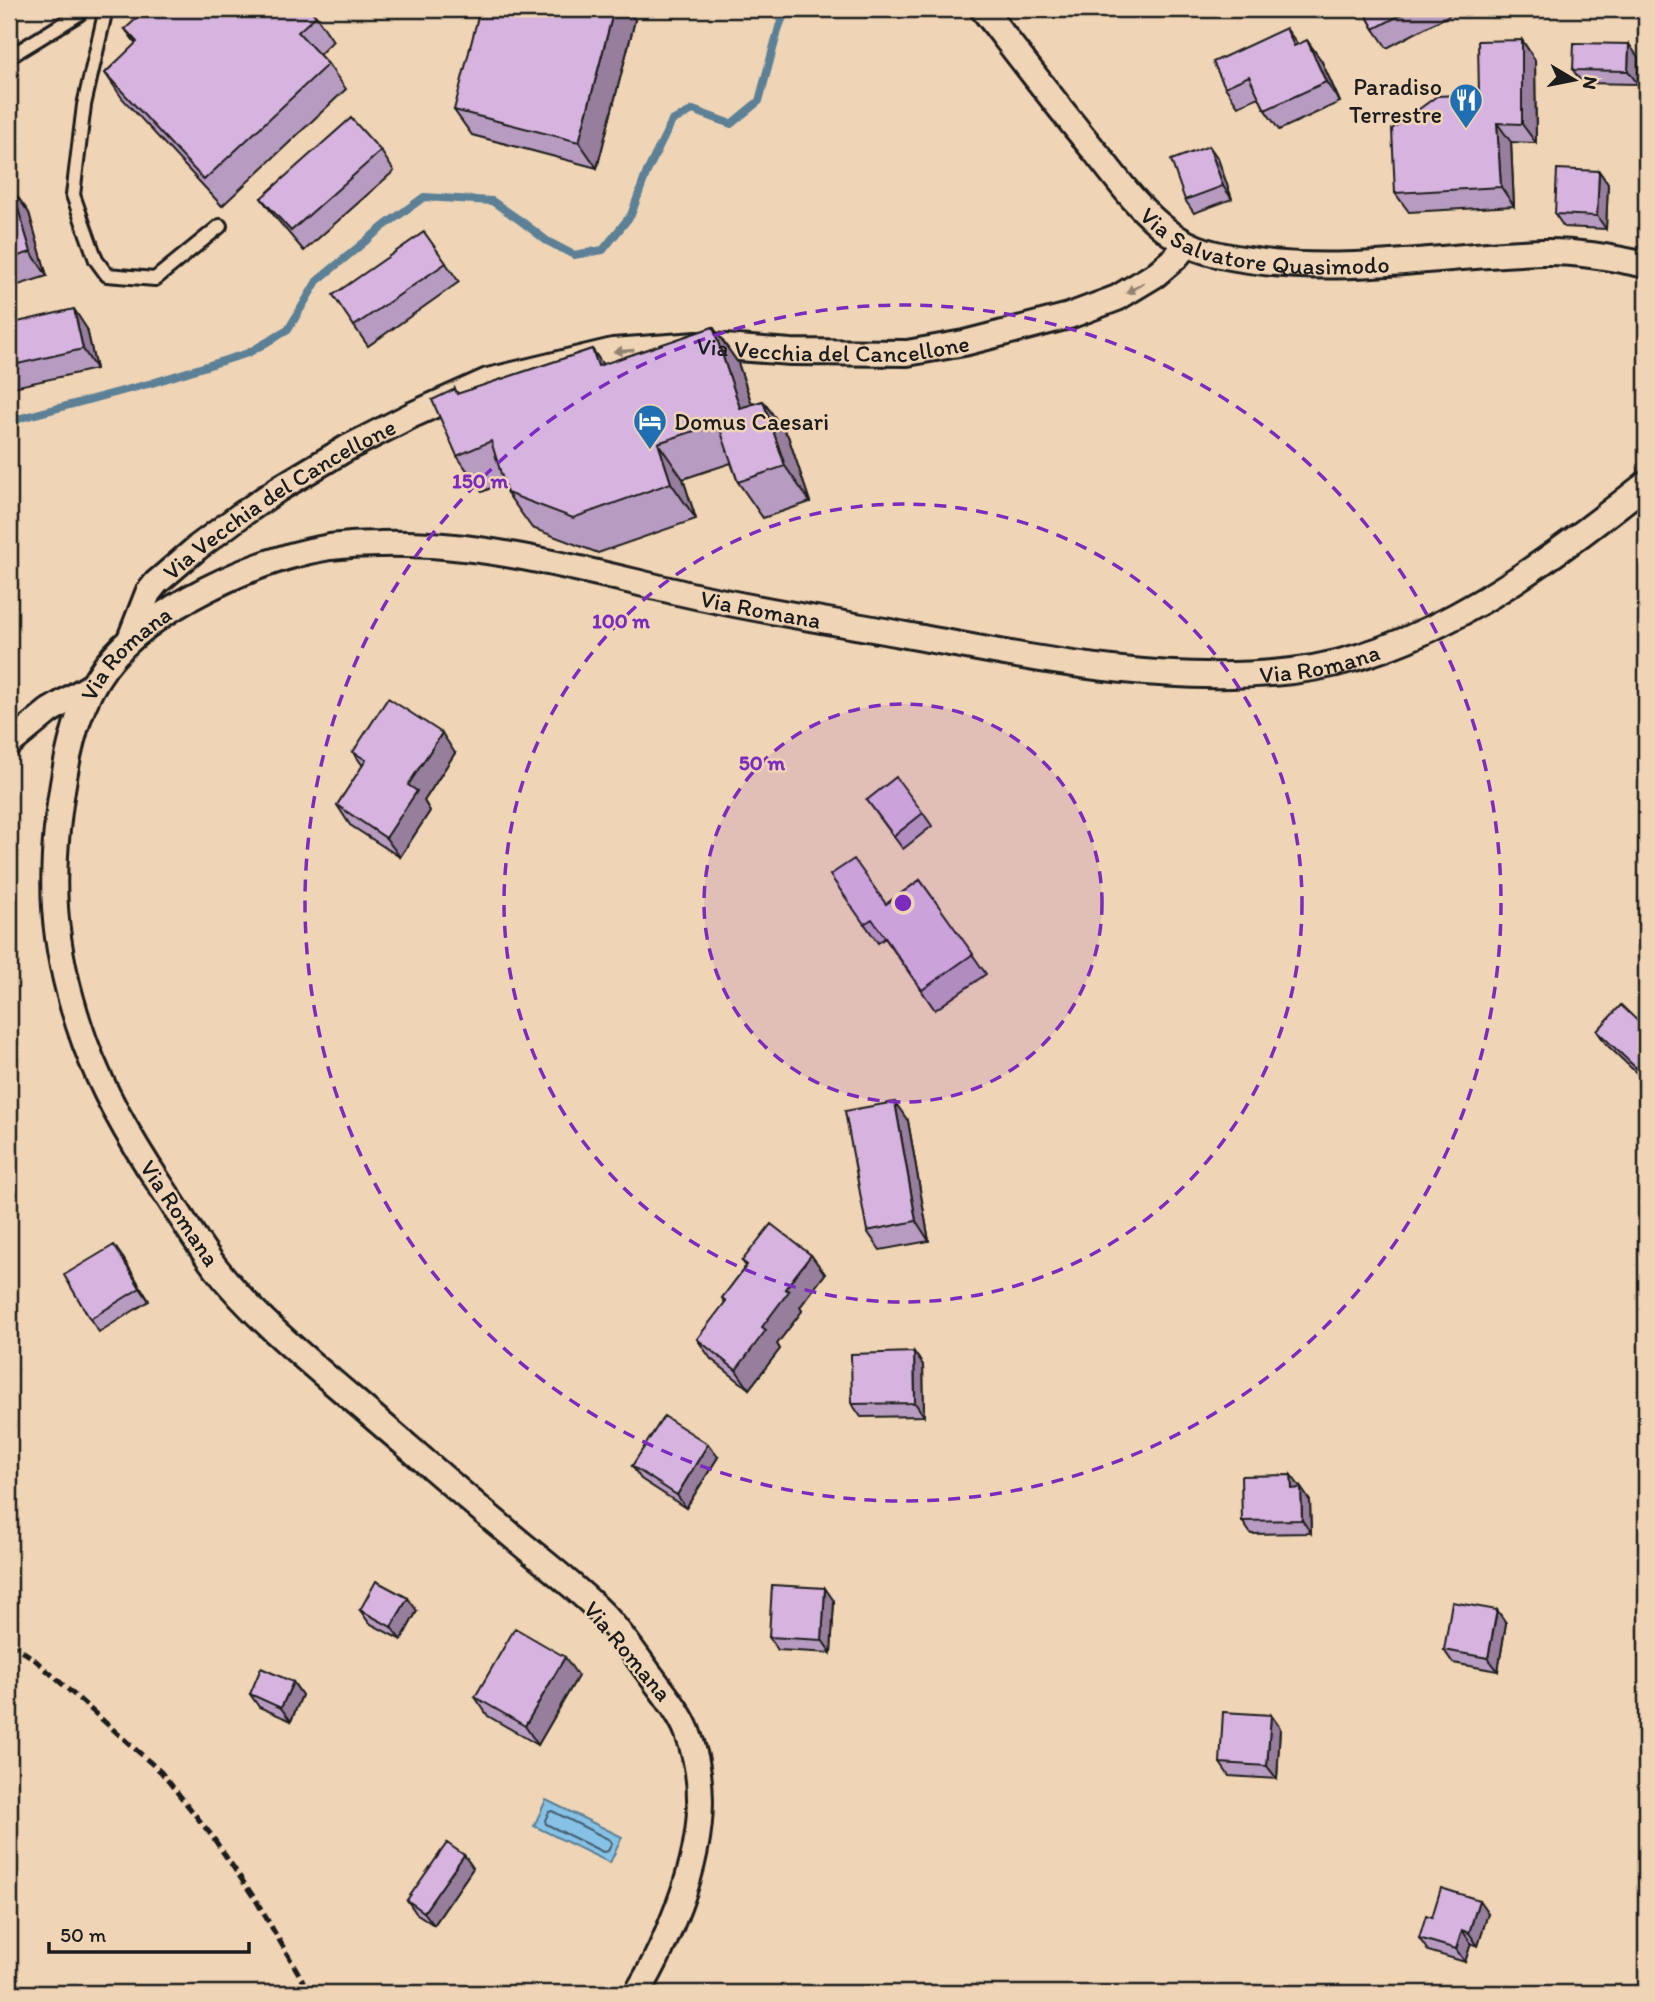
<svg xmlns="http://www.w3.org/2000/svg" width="1655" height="2002" font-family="Itim,sans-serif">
	<rect width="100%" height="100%" fill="#efd4b6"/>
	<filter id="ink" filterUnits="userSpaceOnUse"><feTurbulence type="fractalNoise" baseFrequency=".0143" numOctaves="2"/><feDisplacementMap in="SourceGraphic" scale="14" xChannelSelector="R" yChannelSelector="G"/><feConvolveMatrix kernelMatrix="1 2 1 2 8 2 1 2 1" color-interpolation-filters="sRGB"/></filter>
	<g filter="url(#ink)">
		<path fill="#86c2e6" stroke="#5c8095" stroke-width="2" d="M546,1800L622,1837L610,1863L534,1826Z"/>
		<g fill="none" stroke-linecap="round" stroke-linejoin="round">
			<path stroke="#465e6d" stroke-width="2" d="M552,1811L610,1840L612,1843L608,1851L603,1852L546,1824L545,1820L549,1812Z"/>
			<path stroke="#5c8095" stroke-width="8" d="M9,424L21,418L152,383L248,353L288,330L317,281L384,226L424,197L492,201L521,221L547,241L574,255L603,250L631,215L646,174L672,121L693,110L731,124L759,101L779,27L786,9"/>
			<g stroke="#1c1c1c" stroke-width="18">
				<path id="service" d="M106,9L84,105L73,195L96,260L107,275L155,279L220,226
					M9,57L79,14L81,9"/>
			</g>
			<g stroke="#1c1c1c" stroke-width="30">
				<g id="minor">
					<path id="s1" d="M983,9C1021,58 1058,107 1098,155C1120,183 1141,212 1170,233C1193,251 1221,256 1249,260C1347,275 1443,255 1541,252C1577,251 1611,257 1646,265"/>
					<path id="s2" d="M130,639L148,593L156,583L198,547L241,515L280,488L347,448L412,415L488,381L613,351L697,345L791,352L907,353L964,343L1069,316L1117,298L1155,275L1176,257L1186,245"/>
					<path d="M9,744L49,711L93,685"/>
					<path id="s3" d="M637,1993C655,1965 667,1936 679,1905C700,1849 710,1789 687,1731C679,1711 665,1695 652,1677C636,1656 621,1632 602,1613C573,1584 535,1556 504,1529C454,1487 405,1444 356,1402C307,1360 255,1318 215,1267C196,1242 179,1213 161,1186C131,1141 104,1095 85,1043C50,946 47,874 65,772C72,734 82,698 105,667C150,607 257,559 330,547C346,545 363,544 379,544C482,541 583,570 682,593C756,610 831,621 906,635C1033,658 1162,686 1292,671C1424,656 1545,564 1646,484"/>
				</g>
			</g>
			<use href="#service" stroke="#efd4b6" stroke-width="12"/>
			<use href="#minor" stroke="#efd4b6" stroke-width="24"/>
			<path stroke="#1c1c1c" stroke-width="5" stroke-dasharray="10 5" stroke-linecap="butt" d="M9,1642L34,1659L161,1772L212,1836L257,1902L310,1993"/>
		</g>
		<path fill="#b89bc0" stroke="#1c1c1c" stroke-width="2" d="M1363,9H1461L1387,48L1374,29Z
			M316,16L333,41L319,55L328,64L346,89L222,206L122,98L105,73L136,44L125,29Z
			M635,20L597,168L472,135L454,110Z
			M1522,40L1535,60L1536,143L1511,142L1514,206L1409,212L1395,193L1479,94Z
			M1298,44L1321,60L1340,102L1279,130L1265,110L1259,97L1238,106L1225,87Z
			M1638,57V84L1582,83L1573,70Z
			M1209,146L1218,159L1232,199L1194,213L1185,200Z
			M381,151L394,171L304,251L275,217L261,198Z
			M1599,171L1608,184L1606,229L1564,227L1555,214Z
			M12,189L29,213L47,276L9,288V190Z
			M424,232L459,282L368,346L354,326Z
			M9,324L87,329L96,369L14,387L9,380Z
			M713,327L738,363L752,404L763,401L788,436L810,502L763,518L738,482L731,463L683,479L696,519L598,553L532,528L507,493L504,482L482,492L457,456L455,389L458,394L592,349L603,365Z
			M353,752L455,753L424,801L430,811L400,857L350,825L337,805L363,766Z
			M867,800L923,813L932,826L903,849Z
			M830,875L886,904L920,880L986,974L935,1010L885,938L878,943Z
			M1646,1029L1645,1081L1606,1044L1597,1031Z
			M908,1121L929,1241L880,1250L867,1231Z
			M1646,1182V1207L1640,1198Z
			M811,1255L825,1274L800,1307L802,1311L777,1344L780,1349L749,1389L711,1359L697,1339L725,1303L722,1298L746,1266L742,1261Z
			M123,1258L149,1301L99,1332L90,1319Z
			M914,1352L923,1365L924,1416L861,1417L852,1404Z
			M718,1457L686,1508L641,1479L632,1466Z
			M1301,1488L1310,1501L1311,1533L1251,1534L1242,1521Z
			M834,1601L831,1653L778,1650L769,1637Z
			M360,1610L417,1611L401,1640L369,1623Z
			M1497,1610L1506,1623L1498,1671L1453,1663L1444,1650Z
			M578,1676L538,1745L488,1716L475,1697Z
			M293,1682L302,1695L291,1721L259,1707L250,1694Z
			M1271,1715L1280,1728L1277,1779L1229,1776L1220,1763Z
			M464,1855L473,1868L434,1925L416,1913L407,1900Z
			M1488,1913L1478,1946L1471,1943L1465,1962L1428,1951L1419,1938L1432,1917Z"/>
		<path fill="#967e9c" stroke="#1c1c1c" stroke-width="2" d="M614,9H627L635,20L597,168L579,142Z
			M1286,28L1300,47L1294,46Z
			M1307,40L1321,60L1340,102L1326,82Z
			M1522,40L1535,60L1536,143L1522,124Z
			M1629,44L1638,57V84L1628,71Z
			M1497,123L1511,142L1514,206L1501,187Z
			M1209,146L1218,159L1232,199L1223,186Z
			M1599,171L1608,184L1606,229L1597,216Z
			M12,189L29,213L47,276L31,252Z
			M74,309L87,329L96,369L83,349Z
			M713,327L738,363L765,444L740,408Z
			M592,349L617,385L598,366Z
			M763,401L788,436L810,502L785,466Z
			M658,443L683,479L696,519L671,483Z
			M442,733L455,753L424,801L430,811L400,857L386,838L408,785Z
			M1646,1057V1080L1645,1081L1636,1068Z
			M895,1102L908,1121L929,1241L916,1221Z
			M114,1245L123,1258L149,1301L140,1288Z
			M811,1255L825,1274L800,1307L802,1311L777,1344L780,1349L749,1389L736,1370L785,1289Z
			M914,1352L923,1365L924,1416L915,1403Z
			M708,1444L718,1457L686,1508L677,1495Z
			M1291,1475L1301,1488V1502L1292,1489Z
			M1301,1488L1310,1501L1311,1533L1302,1520Z
			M825,1588L834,1601L831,1653L822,1640Z
			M408,1598L417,1611L401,1640L391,1627Z
			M1497,1610L1506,1623L1498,1671L1488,1658Z
			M565,1657L578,1676L538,1745L525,1726Z
			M293,1682L302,1695L291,1721L281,1708Z
			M1271,1715L1280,1728L1277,1779L1267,1766Z
			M464,1855L473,1868L434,1925L424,1912Z
			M1479,1900L1488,1913L1478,1946L1469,1933Z
			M1462,1930L1471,1943L1465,1962L1456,1949Z"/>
		<path fill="#d6b4df" stroke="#1c1c1c" stroke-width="2" d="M147,9H309L316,16L298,32L328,64L204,180L105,73L137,42L125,29Z
			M480,9H614L579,142L454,110Z
			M1363,9H1412L1374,29Z
			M1286,28L1294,46L1307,40L1326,82L1265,110L1249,76L1225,87L1213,62Z
			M1522,40V124L1497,123L1501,187L1395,193L1392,129L1437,96L1479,94L1478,41Z
			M1574,43L1629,44L1628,71L1573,70Z
			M351,118L381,151L291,231L261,198Z
			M1209,146L1223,186L1185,200L1171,160Z
			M1557,169L1599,171L1597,216L1555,214Z
			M12,189L31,252L9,259V190Z
			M424,232L446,263L354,326L333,295Z
			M74,309L83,349L9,366V324Z
			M713,327L740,408L763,401L785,466L738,482L718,423L658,443L671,483L573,518L507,493L491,441L457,456L432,400L455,389L457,394L592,349L598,366Z
			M388,698L442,733L408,785L417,791L386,838L337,805L366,760L353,752Z
			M896,777L923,813L894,836L867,800Z
			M854,859L886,904L920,880L973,954L922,990L872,919L864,924L830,875Z
			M1621,1005L1646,1029V1057L1636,1068L1597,1031Z
			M895,1102L916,1221L867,1231L845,1111Z
			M1646,1182V1201L1640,1198Z
			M771,1224L811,1255L785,1289L789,1291L762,1327L766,1330L736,1370L697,1339L726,1301L722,1298L747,1265L742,1261Z
			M114,1245L140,1288L90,1319L64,1275Z
			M914,1352L915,1403L852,1404L851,1354Z
			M664,1416L708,1444L677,1495L632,1466Z
			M1291,1475L1292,1489L1301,1488L1302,1520L1242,1521L1241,1476Z
			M376,1581L408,1598L391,1627L360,1610Z
			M772,1585L825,1588L822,1640L769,1637Z
			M1452,1602L1497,1610L1488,1658L1444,1650Z
			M515,1628L565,1657L525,1726L475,1697Z
			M261,1668L293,1682L281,1708L250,1694Z
			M1223,1712L1271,1715L1267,1766L1220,1763Z
			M447,1843L464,1855L424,1912L407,1900Z
			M1441,1888L1479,1900L1469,1933L1462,1930L1456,1949L1419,1938L1426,1915L1432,1917Z"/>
		<defs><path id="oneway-solid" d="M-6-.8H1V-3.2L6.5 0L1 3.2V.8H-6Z" transform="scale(1.75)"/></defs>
		<g fill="#908171">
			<use href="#oneway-solid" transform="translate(1135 288) rotate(150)"/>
			<use href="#oneway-solid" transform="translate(624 351) rotate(175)"/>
		</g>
	</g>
	<circle cx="903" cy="903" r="199" fill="#7b2cbf" fill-opacity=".12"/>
	<g fill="none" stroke="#7b2cbf" stroke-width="3.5" stroke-dasharray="12 9">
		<circle cx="903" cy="903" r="199"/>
		<circle cx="903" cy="903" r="399"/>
		<circle cx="903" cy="903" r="598"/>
	</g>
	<defs>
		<g id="restaurant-pin" transform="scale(1.75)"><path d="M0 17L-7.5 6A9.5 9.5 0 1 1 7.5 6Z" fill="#1f6fb2" stroke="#efd4b6"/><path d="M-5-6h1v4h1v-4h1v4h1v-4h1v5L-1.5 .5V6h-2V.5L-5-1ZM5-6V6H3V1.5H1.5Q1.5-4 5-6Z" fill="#fff"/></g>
		<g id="hotel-pin" transform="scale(1.75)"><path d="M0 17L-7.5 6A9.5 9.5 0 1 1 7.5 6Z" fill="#1f6fb2" stroke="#efd4b6"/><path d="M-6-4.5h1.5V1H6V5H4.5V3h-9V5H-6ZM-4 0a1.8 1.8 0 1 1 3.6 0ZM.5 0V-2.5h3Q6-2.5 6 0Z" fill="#fff"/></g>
	</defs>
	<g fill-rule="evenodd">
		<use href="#restaurant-pin" x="1466" y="100"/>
		<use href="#hotel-pin" x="650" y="421"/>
	</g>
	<g text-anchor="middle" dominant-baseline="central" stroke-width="5" stroke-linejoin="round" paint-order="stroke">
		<g font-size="24" fill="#1c1c1c" stroke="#efd4b6" text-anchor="end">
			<text x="1442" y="86">Paradiso<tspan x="1442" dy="28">Terrestre</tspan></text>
			<text x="674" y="421" text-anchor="start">Domus Caesari</text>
		</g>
		<g font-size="24" fill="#1c1c1c" stroke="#efd4b6">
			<text stroke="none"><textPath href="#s1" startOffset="388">Via Salvatore Quasimodo</textPath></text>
			<text stroke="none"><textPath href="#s2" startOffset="802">Via Vecchia del Cancellone</textPath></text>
			<text stroke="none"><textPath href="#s2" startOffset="212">Via Vecchia del Cancellone</textPath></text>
			<text stroke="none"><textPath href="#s3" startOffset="2287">Via Romana</textPath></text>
			<text stroke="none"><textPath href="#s3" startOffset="1614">Via Romana</textPath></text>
			<text stroke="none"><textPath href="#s3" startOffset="2852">Via Romana</textPath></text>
			<text transform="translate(180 1213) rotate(56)">Via Romana</text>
			<text transform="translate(628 1651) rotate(50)">Via Romana</text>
		</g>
	</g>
	<circle cx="903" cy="903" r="10" fill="#7b2cbf" stroke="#efd4b6" stroke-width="3.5"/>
	<g font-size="21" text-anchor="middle" font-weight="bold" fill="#7b2cbf" stroke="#efd4b6" stroke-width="5" stroke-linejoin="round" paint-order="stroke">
		<text x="480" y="488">150 m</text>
		<text x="621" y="628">100 m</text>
		<text x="762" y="770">50 m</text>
	</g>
	<rect width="1655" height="2002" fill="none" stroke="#efd4b6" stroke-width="35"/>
	<rect x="18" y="18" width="1620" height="1967" fill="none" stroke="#1c1c1c" stroke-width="2.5" filter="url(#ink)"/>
	<g transform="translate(1574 80) rotate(100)" stroke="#efd4b6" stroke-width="5" paint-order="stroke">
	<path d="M0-5L12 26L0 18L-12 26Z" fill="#1c1c1c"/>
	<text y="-10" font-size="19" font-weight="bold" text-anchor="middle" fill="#1c1c1c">N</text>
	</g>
	<path d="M49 1942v10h200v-10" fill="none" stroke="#1c1c1c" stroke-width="3.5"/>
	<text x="60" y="1942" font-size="21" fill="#1c1c1c" stroke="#efd4b6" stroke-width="5" paint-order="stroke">50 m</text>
</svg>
